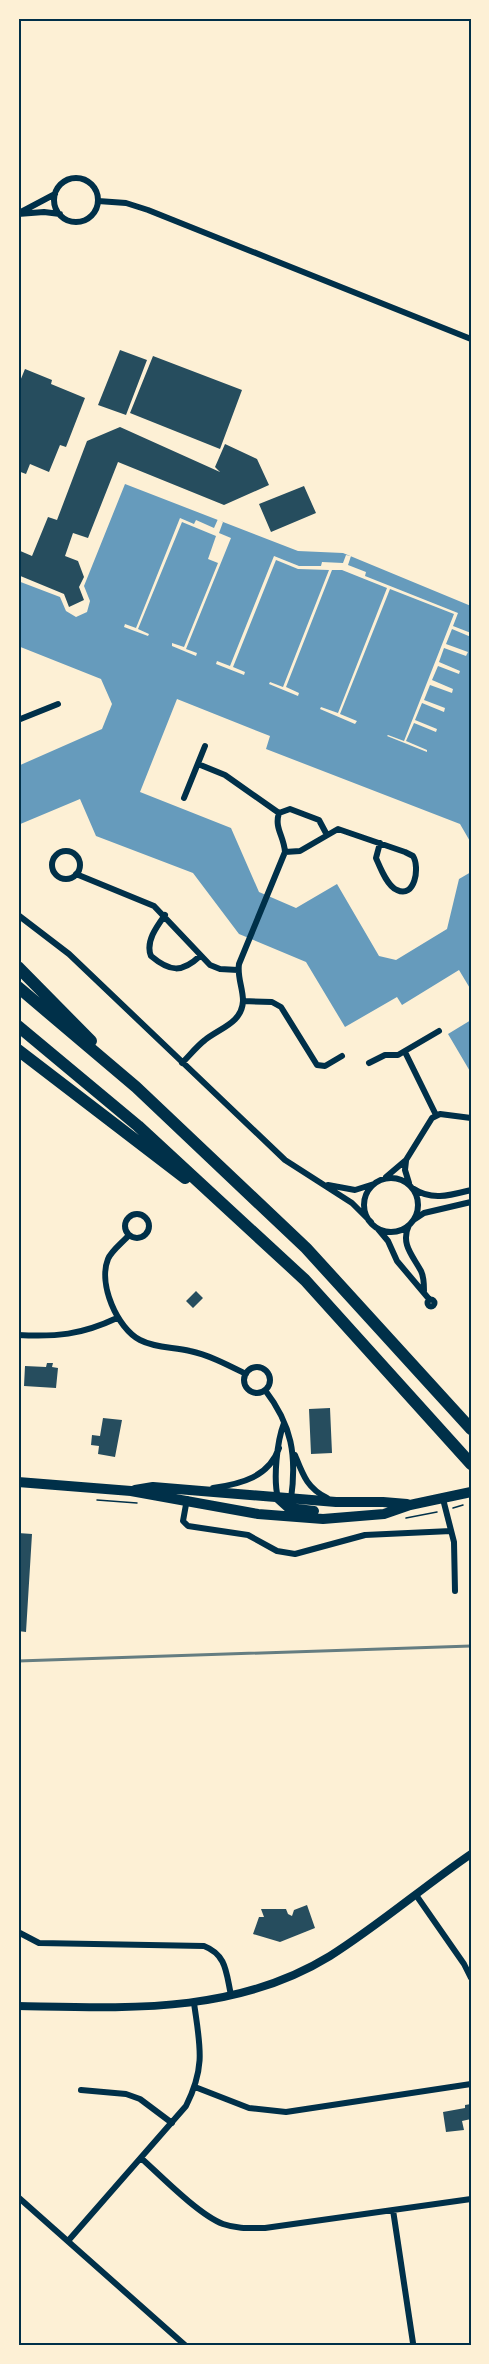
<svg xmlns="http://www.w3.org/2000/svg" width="489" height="2364" font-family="'Noto Serif',serif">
	<rect width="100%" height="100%" fill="#fdf0d5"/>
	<path fill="#669bbc" d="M125,484L298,551L343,553L471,606V843L460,824L266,749L270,736L177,699L140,792L231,828L259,892L296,908L337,884L379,956L396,960L447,929L459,879L471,872V990L459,970L402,1005L397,997L345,1027L306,962L239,934L193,873L96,836L80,799L18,825V766L102,729L112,704L101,679L18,646V581L60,597L66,611L76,617L87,612L90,601L84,586Z
		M471,1020V1073L448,1034Z"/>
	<path fill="#fdf0d5" d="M180,518L194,524L196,520L214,528L218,519L223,522L219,533L231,538L186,649L197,653L196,656L172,646V643L184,647L218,563L208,559L216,536L182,522L138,629L149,634L148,636L124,627L125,624L136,628Z
		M346,555L351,556L348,565L366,572L365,576L458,613L453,626L471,633V637L452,629L446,644L468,652L466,656L444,648L439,662L460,671L459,674L438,666L432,680L453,689L452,693L430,685L424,700L445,708L444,712L422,703L415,720L437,729L436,732L414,723L406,741L427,750V752L387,736L388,735L404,741L454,614L390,589L340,714L357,721L355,724L320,709L321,707L338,713L387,588L342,570H332L286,687L299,693L298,696L269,684L270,682L283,687L329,570L298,569L276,560L233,667L245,672L244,675L216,664L217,661L230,666L274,556L299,566H321L322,562L343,563Z"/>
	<path fill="#264d5e" d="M120,350L147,360L126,415L98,405Z
		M153,356L242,390L220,449L130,413Z
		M25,369L52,380L51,384L85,398L66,447L60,445L49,472L30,464L26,474L18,471V386Z
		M120,427L220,472L215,467L225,444L257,459L269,485L224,505L118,462L88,538L73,533L65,556L78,561L84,577L79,587L84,600L69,607L64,594L18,575V550L32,556L48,517L57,520L87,441Z
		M304,486L316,513L271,532L259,504Z
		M196,1291L203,1298L193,1308L186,1301Z
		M47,1363H53L52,1367L58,1368L56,1388L24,1386L25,1366L46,1367Z
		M330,1408L332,1453L311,1454L309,1409Z
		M103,1418L122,1420L115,1457L98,1454L99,1446L91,1445L92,1435L100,1436Z
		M18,1533L32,1534L26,1632L18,1631Z
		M307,1905L315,1928L280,1942L253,1934L259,1917H264L261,1909H286L288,1914L292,1916L294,1910Z
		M471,2104V2119L462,2121L464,2130L446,2132L443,2112L465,2108V2105Z"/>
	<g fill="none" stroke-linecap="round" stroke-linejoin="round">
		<path stroke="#003049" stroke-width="1.5" d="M97,1500L137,1503
			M453,1508L463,1505
			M406,1518L437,1512"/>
		<path stroke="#003049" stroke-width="6" d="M54 200a22 22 0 1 1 44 0a22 22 0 1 1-44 0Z
			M98,201L126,203L148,210L471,339
			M21,212L55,194
			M18,214L44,212L60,214
			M18,720L58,704
			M198,764L225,775L279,813
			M184,798L205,746
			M52 865a14 14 0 1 1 28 0a14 14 0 1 1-28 0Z
			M285,852L300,851L338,829L405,852L413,856C420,867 415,899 397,890C387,886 380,867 376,858L380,843
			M76,874L154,906L210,965L220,969L238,970
			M18,915L69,954L285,1160L352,1203L371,1222
			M165,915C157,926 145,942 151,956C170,972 182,973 200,956
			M243,1001L272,1002L281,1007L317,1065L325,1066L342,1056
			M405,1052L436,1115
			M182,1063C190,1055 197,1046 205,1040C220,1028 242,1023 243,1001C243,988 237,977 239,964L285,852C284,836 274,828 279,813L290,809L319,820L327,835
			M369,1063L385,1055H398L439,1031
			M406,1161L405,1170L409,1183
			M386,1177L406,1160L432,1118L440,1114L471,1118
			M364 1205a27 27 0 1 1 54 0a27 27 0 1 1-54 0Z
			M328,1185L355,1190L374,1184
			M414,1189C432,1201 451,1195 471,1190
			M125 1226a12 12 0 1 1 24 0a12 12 0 1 1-24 0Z
			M415,1219L424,1213L471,1202
			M409,1225C400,1244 413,1256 421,1271C424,1277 424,1284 424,1291
			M378,1229L388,1241L397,1261L429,1299
			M129,1235C123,1242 111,1251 108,1259C98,1284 117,1328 140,1340C155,1348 173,1347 190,1351C209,1355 228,1365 246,1374
			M427.5 1303a3.5 3.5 0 1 1 7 0a3.5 3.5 0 1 1-7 0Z
			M18,1335C56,1337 81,1335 117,1318
			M244 1380a13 13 0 1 1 26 0a13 13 0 1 1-26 0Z
			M265,1390C292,1425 297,1456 291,1499
			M295,1455C303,1475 307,1488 327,1498
			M213,1488C241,1484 269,1477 279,1448
			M278,1498C273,1479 277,1441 284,1423
			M187,1499L183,1521L188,1526L248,1535L277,1551L295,1554L365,1535L451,1531
			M443,1499L454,1542L455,1591
			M416,1895L464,1964L471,1978
			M18,1932L39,1943L204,1946C227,1955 226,1973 231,1995
			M195,2087L249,2108L286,2112L471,2084
			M81,2090L126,2094L140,2099L172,2123
			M141,2158C161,2176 199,2215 223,2224C237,2229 251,2228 265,2228L471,2199
			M18,2197L186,2346
			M393,2210L413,2343
			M68,2241L186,2106C206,2066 200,2046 194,2003"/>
		<path stroke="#003049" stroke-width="8" d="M18,2006C125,2008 234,2015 330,1956C379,1925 423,1887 471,1854"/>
		<path stroke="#003049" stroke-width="10" d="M18,1482L131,1491L258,1514L323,1519L384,1514L410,1505L471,1492
			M135,1490L153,1487L336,1502H383L407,1504
			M278,1498L289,1508L314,1511"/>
		<path stroke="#003049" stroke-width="12" d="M18,967L91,1041
			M18,987L136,1087L306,1248L471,1429
			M18,1026L138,1126L305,1280L471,1464
			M18,1050L185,1178"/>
		<path stroke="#657d81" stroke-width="3" d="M18,1661L471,1646"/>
	</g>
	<rect width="489" height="2364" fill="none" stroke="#fdf0d5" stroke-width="39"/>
	<rect x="20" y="20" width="450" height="2324" fill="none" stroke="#003049" stroke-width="2"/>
</svg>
